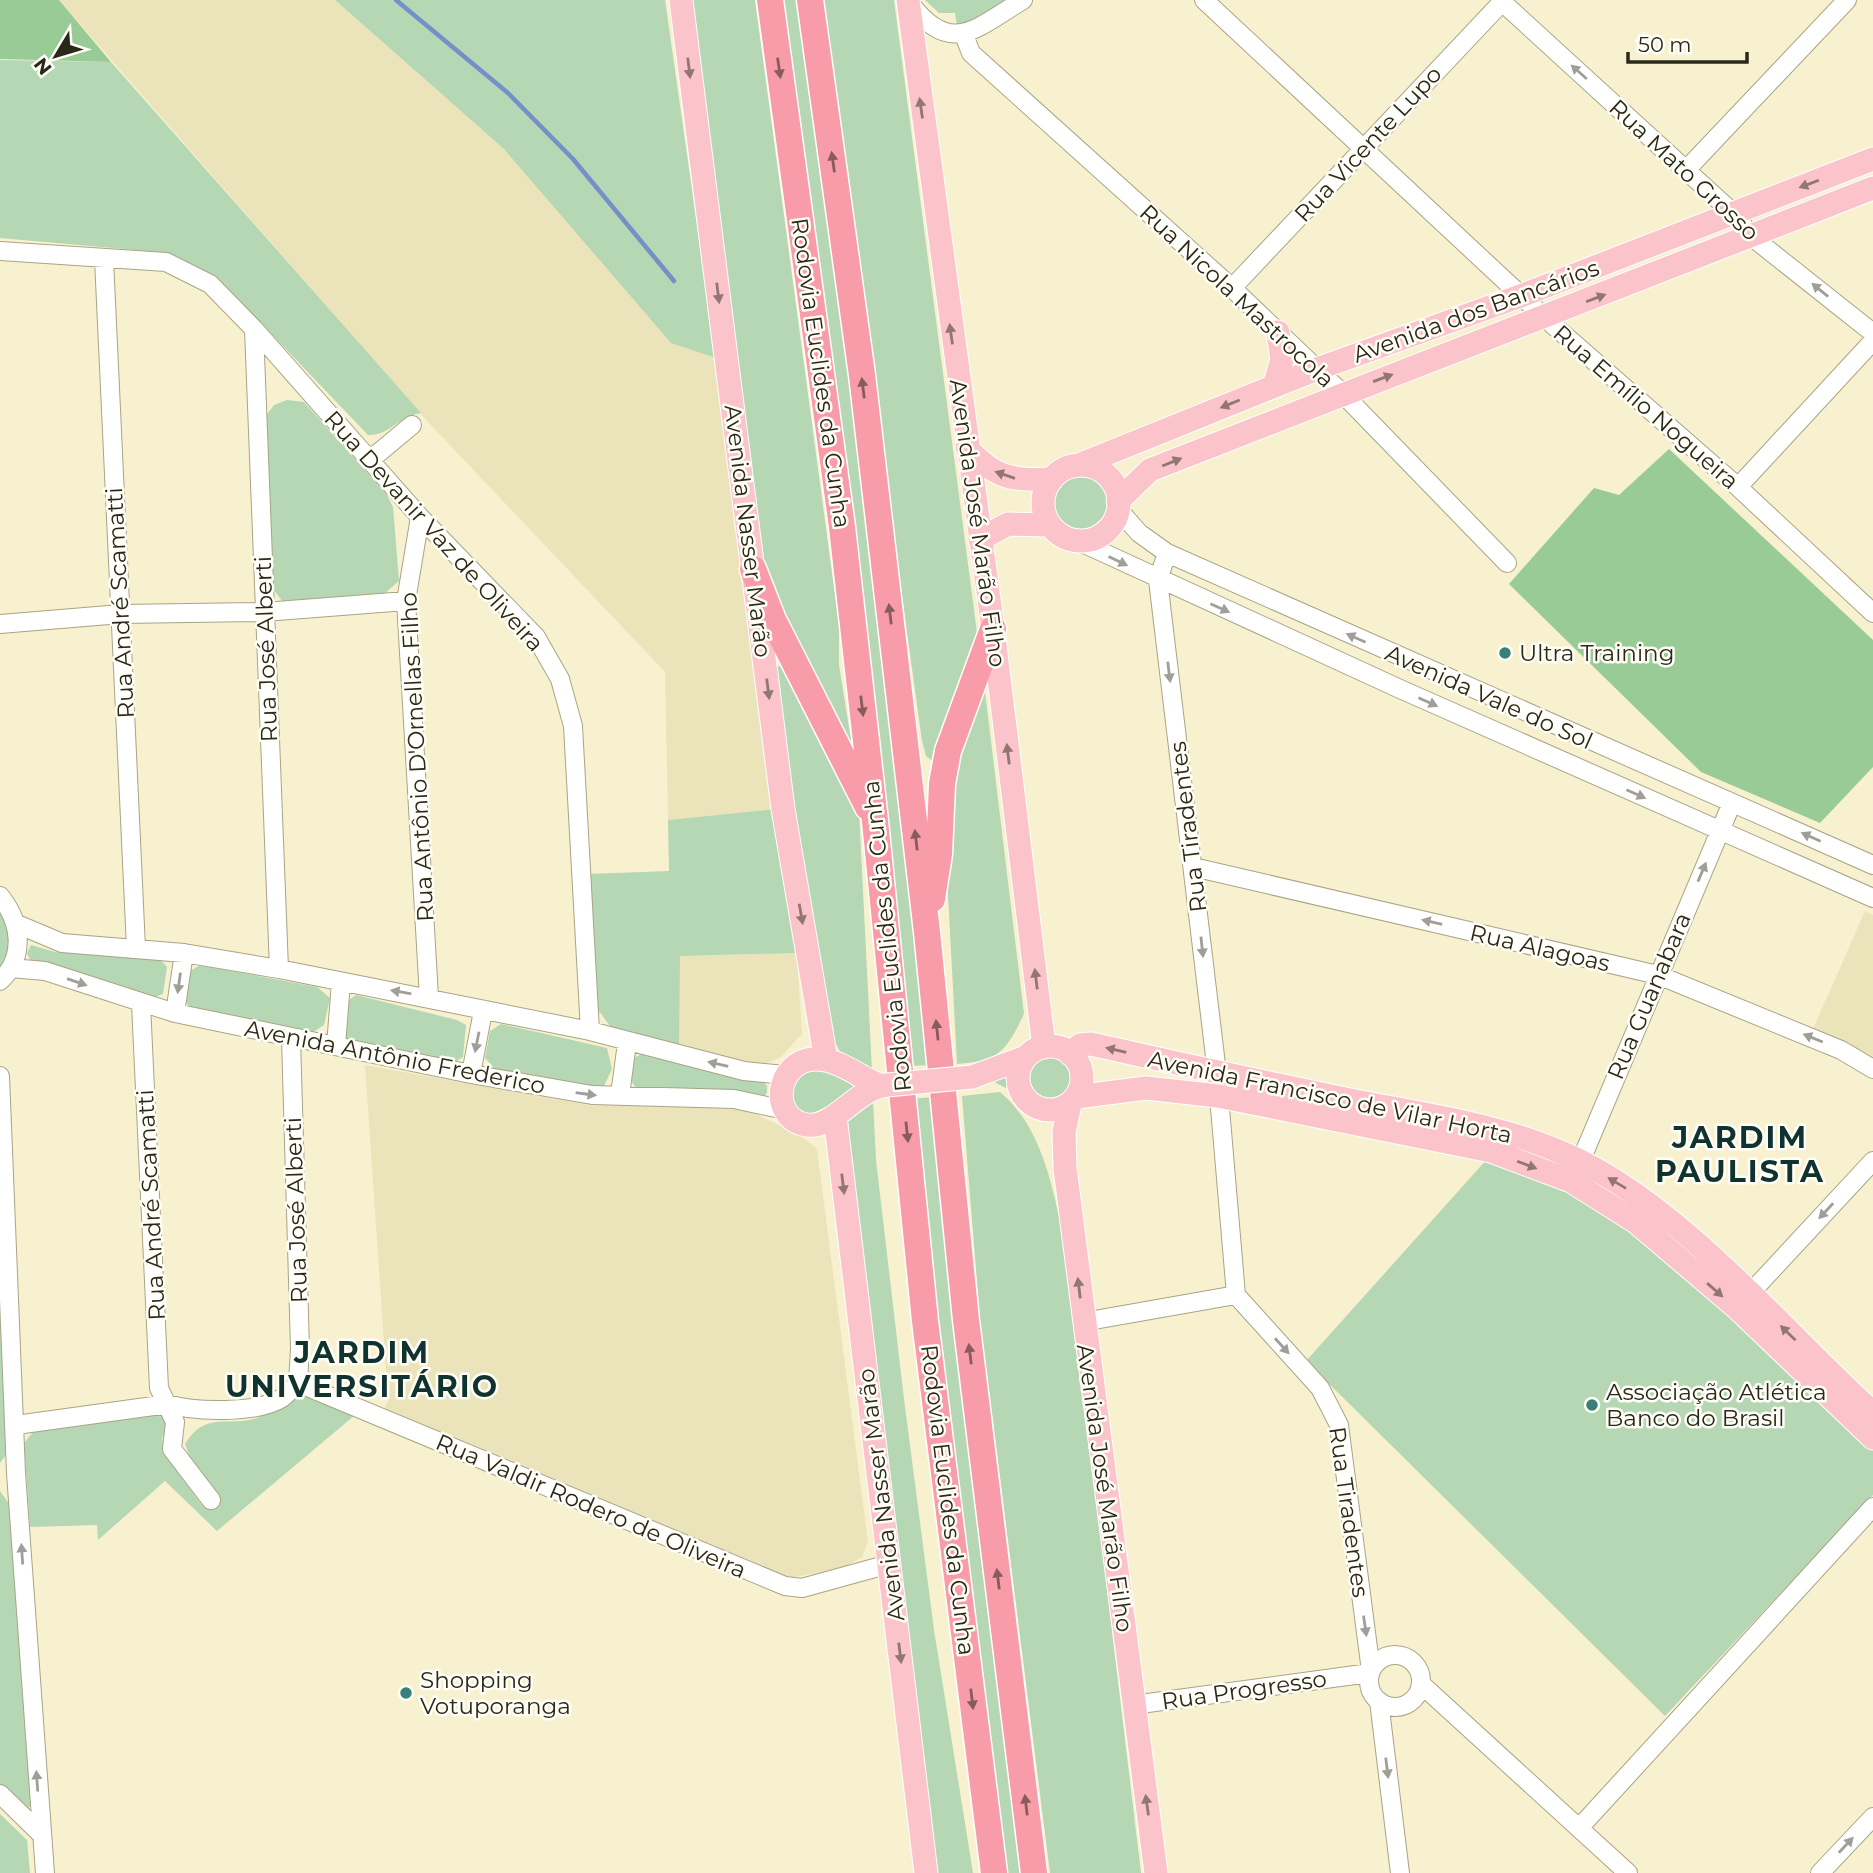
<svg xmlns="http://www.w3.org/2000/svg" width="1873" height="1873" font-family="Montserrat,sans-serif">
	<rect width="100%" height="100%" fill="#f7f1d0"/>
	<path fill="#ebe4bb" d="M59,0H335L504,149L716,358L777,809L668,820L665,672L428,422Z
		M1865,911L1873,915V1056L1813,1029Z
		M797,953L802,1034L781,1057L763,1065L679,1046V956Z
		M365,1065L594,1106L622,1103L747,1110L800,1135L817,1149L868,1542L862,1557L843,1568L784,1579L382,1413L388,1401Z"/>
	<path fill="#b5d7b3" d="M335,0H665L716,358L671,343L504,149Z
		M685,0H755L839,625V665L852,746L849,753L770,601Z
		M777,0H800L843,288L932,1065L908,1066Z
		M820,0H894L979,648L934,762L926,756L922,741Z
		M925,0H1007L963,26H957L955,13H939Z
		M0,60L111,62L421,413C399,416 389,436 368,435L216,276L169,253L0,238Z
		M287,400L304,402L387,495L393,507L399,581L385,593L282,601L271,586L265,417L274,405Z
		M1048 503a32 32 0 1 1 64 0a32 32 0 1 1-64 0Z
		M783,665L859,811L872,1071L846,1064L830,1032L809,913L776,667Z
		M983,675L1024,1014C1006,1051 1000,1061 957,1064L946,856V786Z
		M777,809L797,953L680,956L679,1046L613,1030L593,1003L588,874L669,871L668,820Z
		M0,909C15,927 11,953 0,971Z
		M31,945L55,952L159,958L167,967L163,994L153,998L31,962L27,953Z
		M200,965L317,987L330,998L324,1025L307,1036L191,1009L184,1000L187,973Z
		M356,995L457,1020L466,1025L463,1057L453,1063L348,1041L342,1033L349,1000Z
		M501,1024L607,1048L612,1069L604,1086L587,1090L497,1071L485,1058L490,1031Z
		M1022 1079a28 28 0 1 1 56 0a28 28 0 1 1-56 0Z
		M643,1053L739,1080L761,1079L767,1086V1093L763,1097L732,1092L637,1090L630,1079L632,1059Z
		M810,1064L868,1087L809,1115L794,1109L791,1074Z
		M1019,1066L1018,1085L1023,1097L983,1076Z
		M1000,1092C1045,1130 1053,1193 1066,1248L1141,1873H1050L980,1319L962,1096Z
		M933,1097L1025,1873H1002L911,1099Z
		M873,1101L876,1160L904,1399L934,1630L973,1873H932L842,1133L846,1113Z
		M1488,1158L1569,1188L1634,1228L1873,1442V1495L1665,1716L1306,1361Z
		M0,1287L8,1452L0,1463Z
		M305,1393L355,1415L217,1531L165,1481L98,1540L97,1525L30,1527L24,1443L34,1431L159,1410L166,1414L167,1432L162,1438L165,1454L201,1504L208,1507L185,1444C207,1408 231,1430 262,1416C278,1409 288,1398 305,1393Z
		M0,1491L10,1505L32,1805L27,1809L21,1808L0,1785Z
		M0,1814L27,1840L30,1873H0Z"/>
	<path fill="#98cb96" d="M0,0H59L111,62L0,59Z
		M1669,449L1873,640V767L1820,823L1701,772L1509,584L1594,488L1619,495Z"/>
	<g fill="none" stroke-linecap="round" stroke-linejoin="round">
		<path stroke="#7490c8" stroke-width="4.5" d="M396,0L508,93L573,159L674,281"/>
		<g stroke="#a9a484" stroke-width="20">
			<path id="minor" d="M1204,0L1545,318L1738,487L1873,613
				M1500,0L1734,214L1752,237L1873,333
				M909,2C951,58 976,28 1023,0
				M964,35L971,53L1232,288L1342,393L1507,563
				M1686,170L1847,0
				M0,251L166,262L210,284L254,329L420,517L536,637L560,679L573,726L590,1031
				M104,259L136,948
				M1232,288L1504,0
				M254,329L279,969
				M370,460L412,425
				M1738,487L1873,341
				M1118,509L1139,533L1167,553L1873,865
				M420,517L406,601L429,997
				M1078,541L1400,689L1873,898
				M1167,553L1158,580L1217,1073L1236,1295L1320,1388L1339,1425L1371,1671
				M0,624L121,614L264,612L406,601
				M1193,867L1658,975L1841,1050L1873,1069
				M0,896C21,922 26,957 0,981
				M17,924L62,943L184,953L279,969L590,1031L744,1071L785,1075
				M11,968L45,971L175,1013L471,1074L592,1095L734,1099L785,1110
				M141,1004L159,1388L175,1422L172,1449L211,1500
				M175,1013L184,953
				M291,1038L300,1349L298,1383
				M336,1046L341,982
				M471,1074L483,1011
				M0,1076L16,1473L45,1873
				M620,1095L627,1043
				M1576,1172L1731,805
				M1742,1302L1873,1161
				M1083,1322L1236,1295
				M298,1383L785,1586L802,1588L889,1564
				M16,1425L168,1404C194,1412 257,1414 282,1398C287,1394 293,1388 298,1383
				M1369 1681a26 26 0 1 1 52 0a26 26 0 1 1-52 0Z
				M1421,1684L1628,1873
				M1379,1701L1400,1873
				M1133,1705L1370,1673
				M0,1794L41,1834
				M1580,1827L1873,1507
				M1820,1873L1873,1817"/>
		</g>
		<g stroke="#fff" stroke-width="25">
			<path id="major" d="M681,0L783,809L826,1060
				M908,0L993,629L1044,1047
				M1274,386L1282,360L1278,332
				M967,448C995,478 1012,481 1052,479
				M1079,465L1317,369L1523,295L1873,159
				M1043 503a38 38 0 1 1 76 0a38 38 0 1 1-76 0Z
				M1118,501L1150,470L1873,188
				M980,539L1008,524L1050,525
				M1018 1078a32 32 0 1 1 64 0a32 32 0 1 1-64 0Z
				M1070,1054L1080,1045L1091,1044C1179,1064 1267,1083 1355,1101C1432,1116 1510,1126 1580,1161C1687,1214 1785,1333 1873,1413
				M972,1077L1026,1057
				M879,1085C862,1078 843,1063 825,1060C777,1050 765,1119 807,1125C834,1129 857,1088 887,1085
				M1076,1097L1146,1088L1218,1096L1491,1151L1571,1181L1636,1222L1737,1308L1873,1438
				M1070,1104L1064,1132L1065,1168L1156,1873
				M835,1116L926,1873"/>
		</g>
		<g stroke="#fff" stroke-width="29">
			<path id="highway" d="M770,0L842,527L875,821L925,1321L994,1873
				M810,0L862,375L927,932L966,1320L1034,1873
				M753,569L773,620L868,807
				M932,899L939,854L942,784L948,751L993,629"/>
		</g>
		<use href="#minor" stroke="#fff" stroke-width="18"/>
		<use href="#major" stroke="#fbc4cb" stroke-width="23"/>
		<use href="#highway" stroke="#f99ca9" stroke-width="26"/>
		<g stroke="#fff" stroke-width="25" stroke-linecap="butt">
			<path id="major-bridge" d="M887,1085L972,1077"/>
		</g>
		<use href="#major-bridge" stroke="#fbc4cb" stroke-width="23"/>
	</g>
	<defs><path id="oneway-solid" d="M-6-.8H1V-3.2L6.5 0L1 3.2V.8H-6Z" transform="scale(1.75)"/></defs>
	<g fill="#927673">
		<use href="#oneway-solid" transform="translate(689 68) rotate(83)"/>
		<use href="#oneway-solid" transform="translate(921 108) rotate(-98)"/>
		<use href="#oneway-solid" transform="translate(1809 184) rotate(159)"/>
		<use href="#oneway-solid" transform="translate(718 293) rotate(83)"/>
		<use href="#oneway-solid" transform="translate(1596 298) rotate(-21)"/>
		<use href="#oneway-solid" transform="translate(951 334) rotate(-98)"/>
		<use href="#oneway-solid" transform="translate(1383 378) rotate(-20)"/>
		<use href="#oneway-solid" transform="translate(1230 404) rotate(158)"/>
		<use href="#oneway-solid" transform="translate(1172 462) rotate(-22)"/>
		<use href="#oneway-solid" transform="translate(1005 475) rotate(-161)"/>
		<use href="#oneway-solid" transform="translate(768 689) rotate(83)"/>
		<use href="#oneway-solid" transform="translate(1008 754) rotate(-97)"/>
		<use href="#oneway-solid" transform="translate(801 914) rotate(80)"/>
		<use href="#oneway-solid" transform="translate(1036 979) rotate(-97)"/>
		<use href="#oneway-solid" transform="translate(1116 1050) rotate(-167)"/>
		<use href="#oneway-solid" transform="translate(1527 1165) rotate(21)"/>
		<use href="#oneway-solid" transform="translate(1617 1183) rotate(-149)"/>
		<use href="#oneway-solid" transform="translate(843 1184) rotate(83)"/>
		<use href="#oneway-solid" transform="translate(1079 1288) rotate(-97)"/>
		<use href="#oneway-solid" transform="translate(1715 1290) rotate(41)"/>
		<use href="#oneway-solid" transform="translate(1788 1333) rotate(-136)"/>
		<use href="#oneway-solid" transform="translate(900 1653) rotate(83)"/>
		<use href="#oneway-solid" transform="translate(1147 1805) rotate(-98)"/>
	</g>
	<g fill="#875c5b">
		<use href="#oneway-solid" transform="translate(779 68) rotate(82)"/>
		<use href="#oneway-solid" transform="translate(833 162) rotate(-98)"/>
		<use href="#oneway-solid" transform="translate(863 388) rotate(-97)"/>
		<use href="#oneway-solid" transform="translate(890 614) rotate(-97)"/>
		<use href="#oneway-solid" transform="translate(862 706) rotate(83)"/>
		<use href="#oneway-solid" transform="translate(916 840) rotate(-97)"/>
		<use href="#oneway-solid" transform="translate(937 1030) rotate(-96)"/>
		<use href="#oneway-solid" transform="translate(907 1132) rotate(84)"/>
		<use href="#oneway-solid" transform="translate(970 1354) rotate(-97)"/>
		<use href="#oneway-solid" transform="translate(998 1579) rotate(-97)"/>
		<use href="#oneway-solid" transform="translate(972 1699) rotate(83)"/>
		<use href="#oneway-solid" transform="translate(1026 1805) rotate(-97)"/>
	</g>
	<g fill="#9f9e98">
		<use href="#oneway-solid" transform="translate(1579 72) rotate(-138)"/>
		<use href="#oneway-solid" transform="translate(1820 290) rotate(-141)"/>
		<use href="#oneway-solid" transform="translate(1118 561) rotate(26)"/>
		<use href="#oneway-solid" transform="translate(1220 608) rotate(24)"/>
		<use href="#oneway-solid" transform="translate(1356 638) rotate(-156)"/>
		<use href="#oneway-solid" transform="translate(1169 672) rotate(83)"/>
		<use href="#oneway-solid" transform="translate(1428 702) rotate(24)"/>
		<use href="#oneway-solid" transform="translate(1636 794) rotate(24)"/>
		<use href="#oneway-solid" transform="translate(1811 837) rotate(-156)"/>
		<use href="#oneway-solid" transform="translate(1702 872) rotate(-67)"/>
		<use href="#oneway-solid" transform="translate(1432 922) rotate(-167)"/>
		<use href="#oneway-solid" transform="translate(1202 947) rotate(84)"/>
		<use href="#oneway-solid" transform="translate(77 982) rotate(19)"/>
		<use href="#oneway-solid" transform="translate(179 983) rotate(98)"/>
		<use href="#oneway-solid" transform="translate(401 992) rotate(-170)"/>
		<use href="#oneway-solid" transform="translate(1813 1038) rotate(-158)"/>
		<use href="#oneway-solid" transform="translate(477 1042) rotate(101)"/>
		<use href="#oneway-solid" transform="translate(718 1064) rotate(-167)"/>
		<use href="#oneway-solid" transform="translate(586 1094) rotate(8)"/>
		<use href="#oneway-solid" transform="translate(1826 1211) rotate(133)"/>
		<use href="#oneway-solid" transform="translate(1282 1346) rotate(48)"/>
		<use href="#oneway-solid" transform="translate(22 1554) rotate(-94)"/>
		<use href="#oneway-solid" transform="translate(1365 1626) rotate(82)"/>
		<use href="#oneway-solid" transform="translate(1387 1768) rotate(83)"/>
		<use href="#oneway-solid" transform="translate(37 1781) rotate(-94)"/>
		<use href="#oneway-solid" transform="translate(1846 1845) rotate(-47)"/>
	</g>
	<g fill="#398078" stroke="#fffef7" stroke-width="2.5">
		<circle cx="1505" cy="653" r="7"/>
		<circle cx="1592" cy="1405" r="7"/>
		<circle cx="406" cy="1693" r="7"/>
	</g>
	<g text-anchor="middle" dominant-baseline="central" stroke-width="5" stroke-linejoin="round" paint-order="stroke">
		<g font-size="23" fill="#2a281b" stroke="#fffef7">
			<text transform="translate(1368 144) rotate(-47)">Rua Vicente Lupo</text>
			<text transform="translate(1684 170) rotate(43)">Rua Mato Grosso</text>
			<text transform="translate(1237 296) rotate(43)">Rua Nicola Mastrocola</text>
			<text transform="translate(1476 311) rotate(-20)">Avenida dos Bancários</text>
			<text transform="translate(821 373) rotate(82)">Rodovia Euclides da Cunha</text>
			<text transform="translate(1646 407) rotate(41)">Rua Emílio Nogueira</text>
			<text transform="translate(978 523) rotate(82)">Avenida José Marão Filho</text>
			<text transform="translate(434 531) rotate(48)">Rua Devanir Vaz de Oliveira</text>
			<text transform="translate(748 531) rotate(83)">Avenida Nasser Marão</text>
			<text transform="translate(120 603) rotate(-93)">Rua André Scamatti</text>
			<text transform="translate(266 649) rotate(-92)">Rua José Alberti</text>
			<text transform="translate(1489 697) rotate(24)">Avenida Vale do Sol</text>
			<text transform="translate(417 757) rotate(-93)">Rua Antônio D'Ornellas Filho</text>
			<text transform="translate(1188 827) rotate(-97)">Rua Tiradentes</text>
			<text transform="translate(887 936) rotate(-96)">Rodovia Euclides da Cunha</text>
			<text transform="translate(1540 948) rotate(13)">Rua Alagoas</text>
			<text transform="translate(1649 996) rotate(-67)">Rua Guanabara</text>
			<text transform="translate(395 1057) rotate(11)">Avenida Antônio Frederico</text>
			<text transform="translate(1330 1097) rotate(12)">Avenida Francisco de Vilar Horta</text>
			<text transform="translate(151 1205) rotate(-93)">Rua André Scamatti</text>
			<text transform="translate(296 1210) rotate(-92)">Rua José Alberti</text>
			<text transform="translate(1105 1488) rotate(82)">Avenida José Marão Filho</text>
			<text transform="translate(881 1495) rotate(-97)">Avenida Nasser Marão</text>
			<text transform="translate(948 1500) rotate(83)">Rodovia Euclides da Cunha</text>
			<text transform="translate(591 1506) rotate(23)">Rua Valdir Rodero de Oliveira</text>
			<text transform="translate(1349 1512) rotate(82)">Rua Tiradentes</text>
			<text transform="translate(1244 1690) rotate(-8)">Rua Progresso</text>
		</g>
		<g font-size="23" fill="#2a281b" stroke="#fffef7" text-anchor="start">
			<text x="1519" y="653">Ultra Training</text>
			<text x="1606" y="1392">Associação Atlética<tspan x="1606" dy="26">Banco do Brasil</tspan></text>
			<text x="420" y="1680">Shopping<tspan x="420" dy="26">Votuporanga</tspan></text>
		</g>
		<g font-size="30" font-weight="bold" letter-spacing="2" fill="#11332f" stroke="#fffef7">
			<text x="1740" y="1137">JARDIM<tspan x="1740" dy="34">PAULISTA</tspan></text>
			<text x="362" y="1352">JARDIM<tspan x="362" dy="34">UNIVERSITÁRIO</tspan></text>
		</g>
	</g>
	<g transform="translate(56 56) rotate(232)" stroke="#fffef7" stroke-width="5" paint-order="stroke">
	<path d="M0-5L12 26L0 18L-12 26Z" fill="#2a281b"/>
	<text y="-10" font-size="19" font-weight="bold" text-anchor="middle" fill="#2a281b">N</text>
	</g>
	<path d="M1628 52v10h119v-10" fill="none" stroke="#2a281b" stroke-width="3.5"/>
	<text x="1638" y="52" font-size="21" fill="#2a281b" stroke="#fffef7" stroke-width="5" paint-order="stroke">50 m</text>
</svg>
